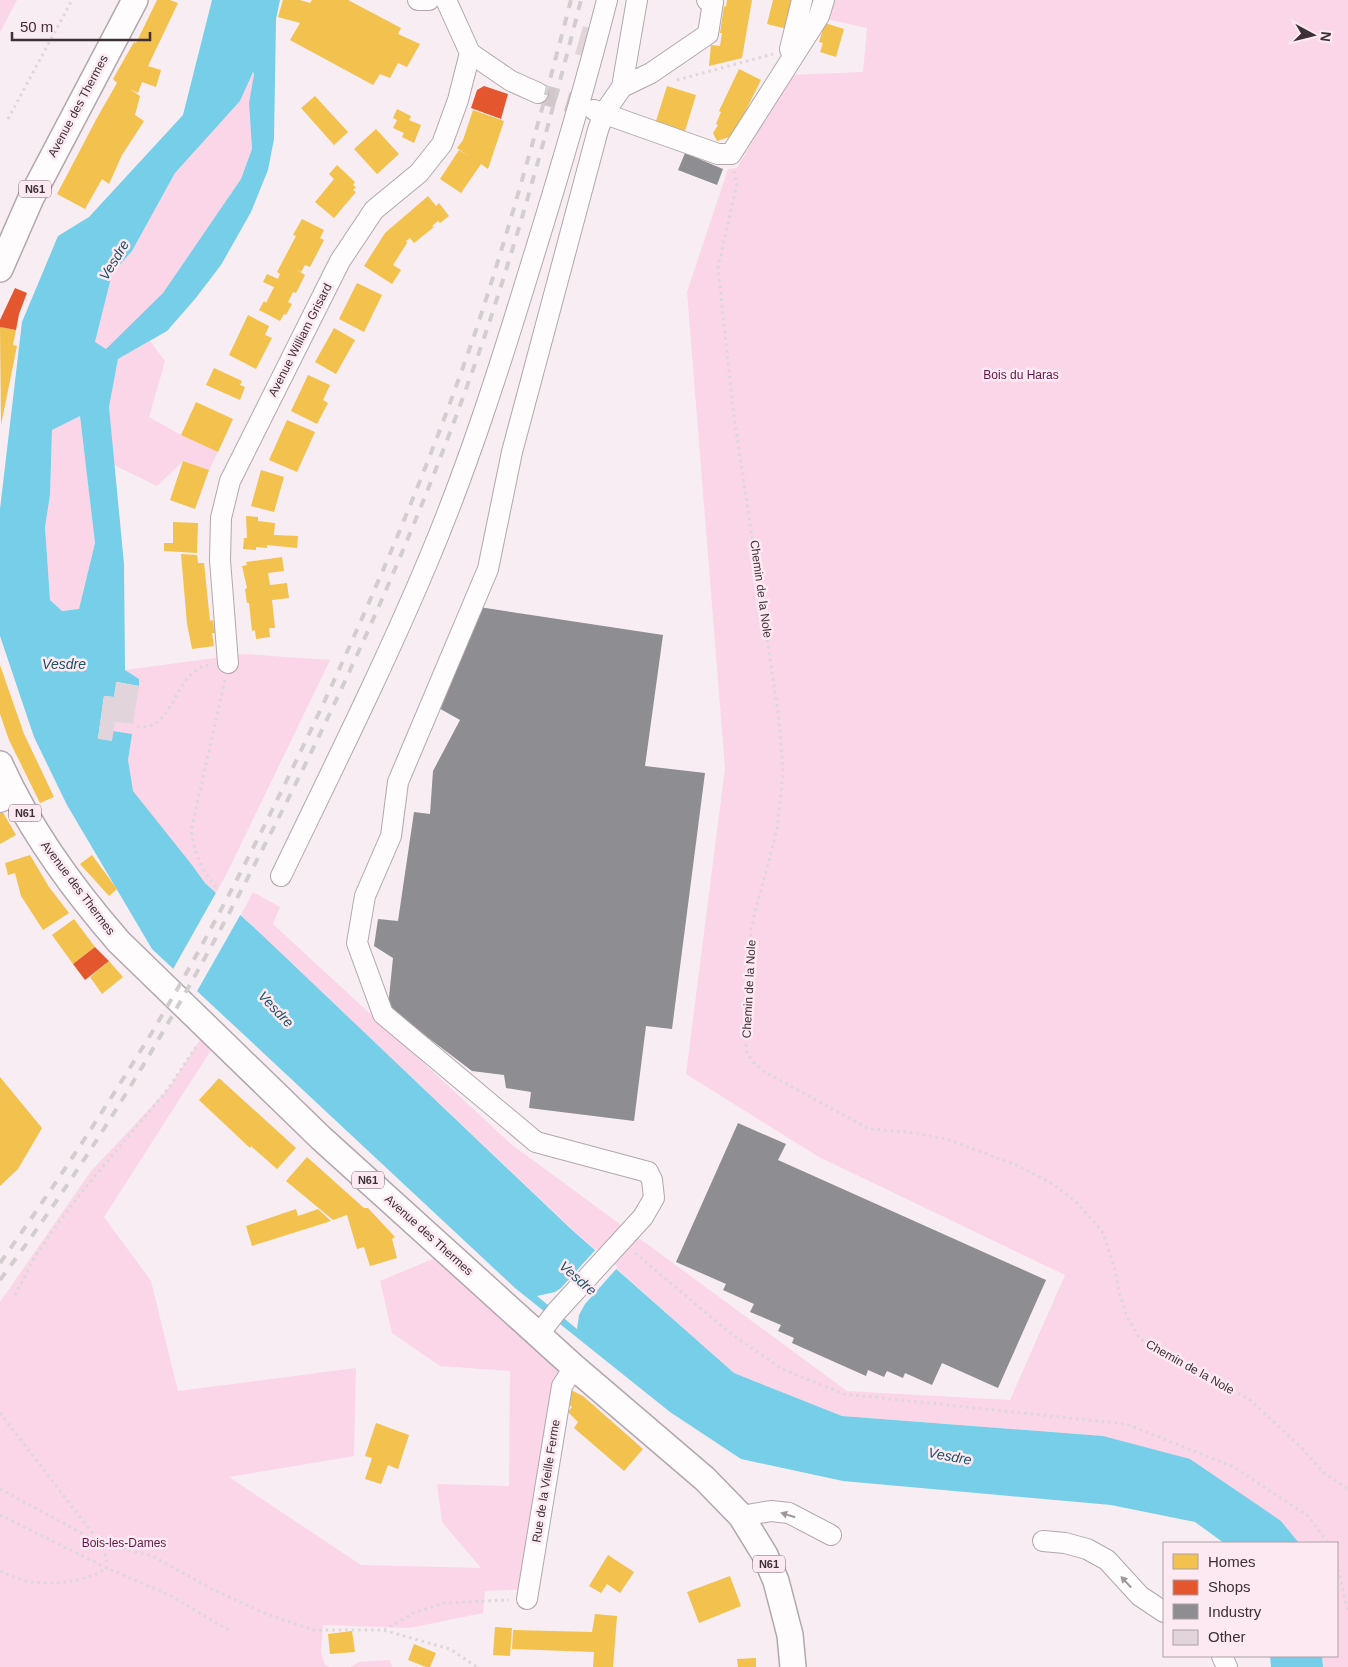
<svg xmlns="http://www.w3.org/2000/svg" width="1348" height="1667" font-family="Helvetica,sans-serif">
	<rect width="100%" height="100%" fill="#f8edf2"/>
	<path fill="#fbd6e8" d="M0,0H17L0,32Z
		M832,0H1348V1667H1323L1322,1656H1337V1543H1299L1281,1521L1103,1436L842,1416L734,1373L572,1229L241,915L253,892L280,907L273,924L511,1144L847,1391L1010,1400L1065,1275L819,1157L686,1074L725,768L687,292L728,169L737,168L791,75L863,72L867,28L826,19Z
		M252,72L254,74L249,103L252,149L241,179L163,293L106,350L95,342L112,274L132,251L175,173L240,101Z
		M150,341L165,361L149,417L181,435L218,452L209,470L183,461L157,486L114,465L109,407L118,359Z
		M80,416L95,543L79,609L62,611L50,600L45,527L50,495L52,429Z
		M245,654L330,660L228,871L216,893L205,883L192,865L132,791L128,760L131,734L113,731L115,722L133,724L139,679L125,670Z
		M200,1040L213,1047L104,1217L151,1281L178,1391L356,1368L354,1456L229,1477L361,1565L481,1568L442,1522L437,1484L509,1486L510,1371L440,1366L392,1333L380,1281L435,1258L566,1377L528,1589L485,1591L483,1613L409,1628L323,1625L321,1652L325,1665L330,1667H0V1302L91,1171L168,1089Z
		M390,1660L392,1667H350L359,1662Z"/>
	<path fill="#76cee8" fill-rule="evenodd" d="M212,0H280L276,19L274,139L268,170L251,212L221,265L195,299L167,331L118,359L109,407L124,564L125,670L139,679V686L117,682L114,697L104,696L98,738L113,731L132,734L128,760L133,791L192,865L205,883L260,933L571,1229L734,1373L842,1416L1103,1436L1190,1459L1281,1521L1299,1543H1224L1195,1522L1111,1505L843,1481L741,1459L670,1412L515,1288L152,949L67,805L34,737L0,636V509L22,322L58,236L89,217L183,115ZM253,72L254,74L249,103L252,149L241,179L163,293L106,349L95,342L112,274L132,251L175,173L240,101ZM80,416L95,543L79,609L62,611L50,600L45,527L50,495L52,430Z
		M1270,1656H1322L1323,1667H1271Z"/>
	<path fill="#f8edf2" d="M217,891L242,912L196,993L172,971Z
		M597,1248L618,1267L585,1304L579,1315L577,1329L537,1296L555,1292L561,1288Z"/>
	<path fill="#f2c14e" d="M157,0H170L178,3L148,66L161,70L156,87L142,82L138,93L130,89L140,96L135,115L144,121L122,155L109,184L102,179L85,209L57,194L98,116L117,83L113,79L134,42L136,43Z
		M283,0H300L310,3L312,0H348L401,28L398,34L420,44L407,67L398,63L390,78L380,74L373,85L290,40L300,23L278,17Z
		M727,0H752L742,58L709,66L711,45L720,46L722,33H720L724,6L726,7Z
		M773,0H795L787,29L767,24Z
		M825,23L844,29L836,57L820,52L823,43L819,42Z
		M739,69L761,80L735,132L730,137L717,141L713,133L718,125L716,124L721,112L719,111Z
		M667,86L696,95L685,131L656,121Z
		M315,96L348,132L334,145L301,108Z
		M397,109L411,116L409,120L421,125L414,143L402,137L404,133L393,128L397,120L393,118Z
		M473,110L504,121L488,169L481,164L461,193L440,179L459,150L470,157L457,148L463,140Z
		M376,129L399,154L377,174L354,149Z
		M337,165L355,182L353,185L356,187L353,190L356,192L334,218L315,202L334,179L329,174Z
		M428,196L436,206L439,203L449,216L440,223L438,221L432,226L434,227L414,243L410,238L406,241L407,243L393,265L401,270L392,284L364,266L385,233Z
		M302,219L324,230L320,238L324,240L310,267L305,265L301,272L295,269L305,275L296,293L293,292L288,302L292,304L286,315L284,314L280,321L259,310L264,301L266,303L274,287L263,282L267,274L278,279L280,274L277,272L296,236L293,235Z
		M357,283L382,295L364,332L339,319Z
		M248,315L269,326L265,335L272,338L256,369L229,355Z
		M0,327L16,330L13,345L17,346L1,425Z
		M334,328L355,340L336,374L315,362Z
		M214,368L242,381L240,385L245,387L240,400L206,385Z
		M308,375L330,385L323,400L328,403L317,424L291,411Z
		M196,402L233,419L218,452L181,435Z
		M287,420L315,432L297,472L269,460Z
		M183,461L209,470L195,509L170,500Z
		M261,470L284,477L274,512L251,506Z
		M246,516L258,517V521L275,523L274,535L298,536L297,548L267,545V548L256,547V550L243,549L244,538H247Z
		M173,522L198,523L197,553L164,551V543H173Z
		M181,554L197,555L198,563H204L210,621L213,620L215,633H212L214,646L192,649L187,624Z
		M282,557L284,571L268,573L270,585L287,583L289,598L272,600L275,628H269L270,637L256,639L255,630L252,631L249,603H247L245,589L247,588L242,566L247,565L246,562Z
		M0,665L24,734L54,797L40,803L9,740L0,714Z
		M1,809L16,835L0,844V810Z
		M30,855L49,887L69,913L43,930L21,896L15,873L8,875L5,863Z
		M92,855L117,889L109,896L80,864Z
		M74,919L95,947L73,964L52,935Z
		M109,961L123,977L102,994L90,977Z
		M0,1077L42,1128L18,1169L0,1186Z
		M219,1078L296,1148L277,1169L251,1146L250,1148L199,1100Z
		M307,1157L364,1208H368L395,1237L392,1239L397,1258L370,1266L364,1247L357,1249L347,1215L333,1220L286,1181Z
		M296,1209L298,1216L318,1209L331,1221L252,1246L246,1226Z
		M571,1390L583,1396L643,1449L624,1471L574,1428L578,1422L568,1412L572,1407L568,1403Z
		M376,1423L409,1435L398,1469L388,1465L381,1484L365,1479L372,1458L365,1456Z
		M608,1555L634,1572L620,1593L607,1584L601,1593L589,1586Z
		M730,1576L741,1606L699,1623L687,1592Z
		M595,1614L617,1616L613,1667H593L594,1652L512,1649L513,1630L592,1632Z
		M495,1627L512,1628L510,1656L493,1655Z
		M352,1631L355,1652L330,1654L328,1634Z
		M414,1644L436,1653L430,1667H426L408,1660Z
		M756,1658V1667H738L737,1659Z"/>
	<path fill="#e4572e" d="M484,86L508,94L501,119L471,108L477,90Z
		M15,288L27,293L19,314L16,330L0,327V320Z
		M95,947L109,961L85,980L73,964Z"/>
	<path fill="#8d8d92" d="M685,153L723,169L717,185L678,170Z
		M479,607L663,635L645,766L705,773L672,1029L646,1026L634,1121L529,1108L531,1092L506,1088L504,1075L472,1071L388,1007L393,958L374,946L378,919L398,921L414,812L430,814L433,771L460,720L437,707Z
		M738,1123L786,1144L778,1160L1046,1280L998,1388L942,1363L932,1385L905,1373L903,1378L887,1371L884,1377L868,1370L866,1376L792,1343L794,1338L778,1331L781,1325L750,1312L754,1304L723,1290L726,1284L676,1262Z"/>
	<path fill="#e1d5db" d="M583,26L594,29L587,57L575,54Z
		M116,682L139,686L133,724L115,722L112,741L98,739L104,696L114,697Z"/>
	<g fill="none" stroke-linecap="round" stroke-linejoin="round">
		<path stroke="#d3c7cc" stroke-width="20" stroke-dasharray="20 10" stroke-linecap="butt" d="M538,93L588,108"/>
		<g stroke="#b1a7ac" stroke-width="22">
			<path id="minor" d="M418,0H429
				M446,0L470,53
				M791,52L790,49L802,0
				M470,53L511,81L538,93
				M622,87L651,73L708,34L713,2L707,0
				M594,110L718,154H731L819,16L824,0
				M228,663L220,560L221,518L230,481L340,261L374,210L419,173L442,144L458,100L470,53
				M0,802L15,796
				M281,876C331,772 383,668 428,561C468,466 499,369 529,271C557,181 584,91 607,0
				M539,1334L556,1312L643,1217L654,1198L652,1180L648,1172L536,1142L383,1014L357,943L365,896L391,836L398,782L488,569L512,452L598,130L604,113L622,87L637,0
				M741,1516L771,1511L789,1513L831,1535
				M1043,1541L1065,1543L1087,1549L1107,1560L1140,1596L1164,1612
				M527,1599L562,1386L574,1367
				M1222,1656L1227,1667"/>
		</g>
		<g stroke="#b1a7ac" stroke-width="28">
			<path id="major" d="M0,269L31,198L135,0
				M0,764C29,829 72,888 119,942L321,1138L574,1367L705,1479L741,1516L765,1555L776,1581L790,1635L793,1667"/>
		</g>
		<path stroke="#dcd8d9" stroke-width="3" stroke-dasharray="2.5 4" stroke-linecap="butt" d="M677,80L773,54
			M8,119L72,0
			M734,171L737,184L718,268L733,409L779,719L783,774L777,829L751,928L746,1051L752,1061L763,1071L869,1129L907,1132L947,1139L1016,1165L1053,1184L1076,1202L1102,1231L1114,1266L1119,1292L1127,1317L1140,1339L1169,1358L1249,1399L1302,1448L1323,1472L1348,1489
			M137,727C144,727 150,727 156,723C176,709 181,668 210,665
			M216,887C202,871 194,852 191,831L225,680
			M635,1253L730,1333L782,1369L844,1394L1126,1424L1234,1467L1308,1516L1328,1543
			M15,1295L36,1255L57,1225L81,1193L168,1089L196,1047
			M0,1413L100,1543L106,1557L107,1568C85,1582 52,1586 26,1581C17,1579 8,1574 0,1571
			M0,1489L100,1543L152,1556L212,1589L266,1614L314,1630H383L450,1649L477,1667
			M0,1515L107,1568L171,1596L230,1631
			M1337,1563L1348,1613
			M384,1630L414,1613L444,1603L509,1600"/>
		<use href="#minor" stroke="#fefcfd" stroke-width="20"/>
		<use href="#major" stroke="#fefcfd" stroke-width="25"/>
		<path stroke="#d2ced0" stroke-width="4" stroke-dasharray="9 9" stroke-linecap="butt" d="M0,1263C54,1187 105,1109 154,1029C217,923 273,811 325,700C381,579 433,456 476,330C512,221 542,111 571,0
			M0,1280C99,1147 183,1004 259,856C346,688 424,514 485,335C522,225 552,113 581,0"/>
	</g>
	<defs><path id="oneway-solid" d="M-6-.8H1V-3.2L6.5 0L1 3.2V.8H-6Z" transform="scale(1.25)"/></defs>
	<g fill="#9e969a">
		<use href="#oneway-solid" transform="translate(788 1515) rotate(-163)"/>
		<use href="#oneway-solid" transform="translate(1126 1582) rotate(-133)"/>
	</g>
	<g text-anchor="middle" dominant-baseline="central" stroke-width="5" stroke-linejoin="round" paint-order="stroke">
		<g fill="#fce9f2" stroke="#76686e" stroke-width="1">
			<rect x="19" y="180.5" width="32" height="17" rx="4"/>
			<rect x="9" y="804.5" width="32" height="17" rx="4"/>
			<rect x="352" y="1171.5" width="32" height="17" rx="4"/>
			<rect x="753" y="1555.5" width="32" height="17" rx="4"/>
		</g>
		<g font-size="11" font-weight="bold" fill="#3d3036">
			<text x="35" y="189">N61</text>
			<text x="25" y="813">N61</text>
			<text x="368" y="1180">N61</text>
			<text x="769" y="1564">N61</text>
		</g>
		<g font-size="12" fill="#3d3036" stroke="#fce9f2">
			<text transform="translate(78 106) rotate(-62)">Avenue des Thermes</text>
			<text transform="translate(300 340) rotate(-63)">Avenue William Grisard</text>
			<text transform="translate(761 589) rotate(82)">Chemin de la Nole</text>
			<text transform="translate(78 888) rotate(53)">Avenue des Thermes</text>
			<text transform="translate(749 989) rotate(-87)">Chemin de la Nole</text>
			<text transform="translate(429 1235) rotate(42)">Avenue des Thermes</text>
			<text transform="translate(1190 1367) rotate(29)">Chemin de la Nole</text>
			<text transform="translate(546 1481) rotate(-81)">Rue de la Vieille Ferme</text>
		</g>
		<g font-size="12" fill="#621544" stroke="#fce9f2">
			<text x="1021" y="375">Bois du Haras</text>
			<text x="124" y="1543">Bois-les-Dames</text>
		</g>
		<g font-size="14" font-style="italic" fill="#1c5160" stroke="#fce9f2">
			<text transform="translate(114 260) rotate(-59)">Vesdre</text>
			<text x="64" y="664">Vesdre</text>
			<text transform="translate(276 1009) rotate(46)">Vesdre</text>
			<text transform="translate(578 1278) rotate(41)">Vesdre</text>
			<text transform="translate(950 1456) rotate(10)">Vesdre</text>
		</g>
	</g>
	<rect x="1163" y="1542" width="175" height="115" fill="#fce9f2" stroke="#b09fa7"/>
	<rect x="1173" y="1554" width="25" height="15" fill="#f2c14e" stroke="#b09fa7"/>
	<text x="1208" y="1567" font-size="15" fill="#3d3036">Homes</text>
	<rect x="1173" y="1580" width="25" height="15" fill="#e4572e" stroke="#b09fa7"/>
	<text x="1208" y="1592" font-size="15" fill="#3d3036">Shops</text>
	<rect x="1173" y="1604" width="25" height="15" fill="#8d8d92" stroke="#b09fa7"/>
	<text x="1208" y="1617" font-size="15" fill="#3d3036">Industry</text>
	<rect x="1173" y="1630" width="25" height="15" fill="#e1d5db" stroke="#b09fa7"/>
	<text x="1208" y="1642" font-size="15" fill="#3d3036">Other</text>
	<g transform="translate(1313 35) rotate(97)" stroke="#fce9f2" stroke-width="4" paint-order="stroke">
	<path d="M0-4L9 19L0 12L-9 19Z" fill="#3d3036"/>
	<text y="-8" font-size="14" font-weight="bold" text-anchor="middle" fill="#3d3036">N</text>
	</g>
	<path d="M12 32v8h138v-8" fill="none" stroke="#3d3036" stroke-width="2.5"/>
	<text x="20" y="32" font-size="15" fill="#3d3036" stroke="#fce9f2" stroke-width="4" paint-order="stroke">50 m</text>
</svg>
